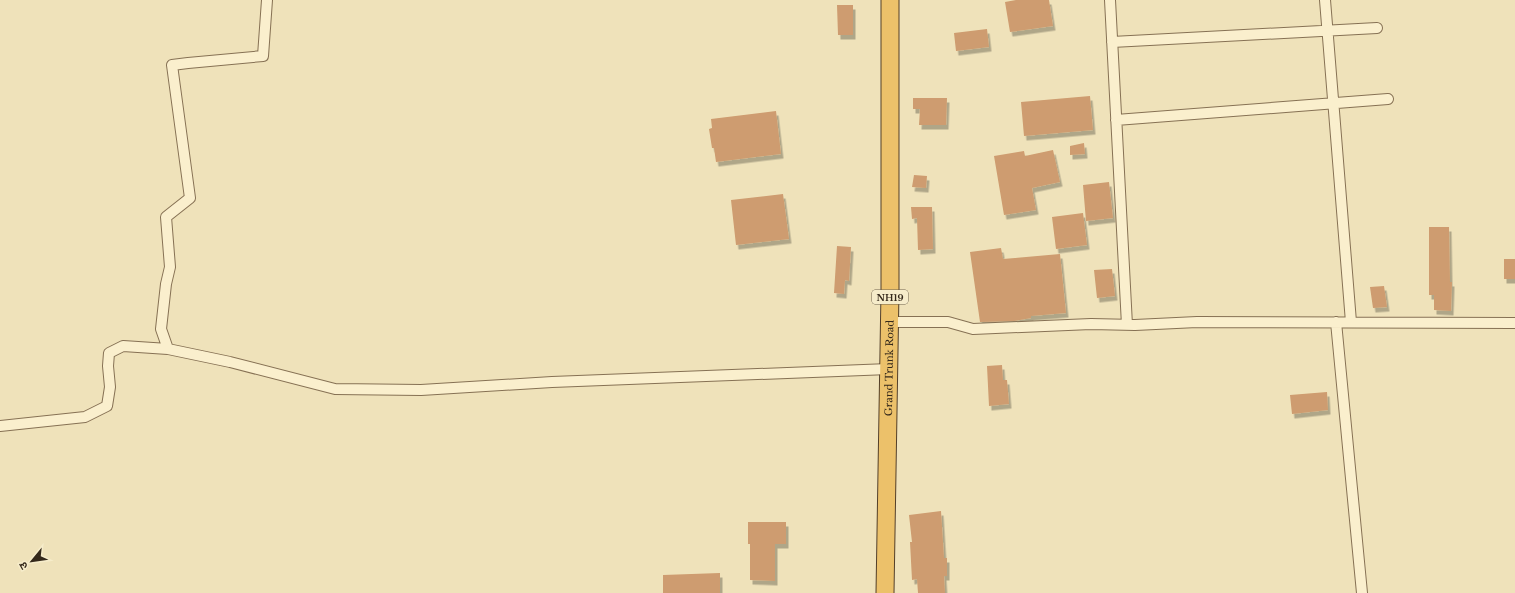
<svg xmlns="http://www.w3.org/2000/svg" width="1515" height="593" font-family="'Libre Baskerville','Noto Sans Devanagari',serif">
	<defs>
		<filter id="shadow"><feDropShadow dx="2.5" dy="4.5" stdDeviation="0" flood-color="#0004"/></filter>
	</defs>
	<rect width="100%" height="100%" fill="#efe2ba"/>
	<path fill="#ce9c6f" filter="url(#shadow)" d="M1016,0H1049L1053,26L1010,32L1005,2Z
		M837,5H853V35H838Z
		M987,29L989,47L956,51L954,33Z
		M1090,96L1093,130L1024,136L1021,102Z
		M913,98H947L946,125H919L920,109H913Z
		M776,111L781,154L716,162L714,148H712L709,129L712,128L711,119Z
		M1084,143L1085,154L1070,155V146Z
		M1053,150L1060,182L1032,188L1036,210L1004,215L994,156L1024,151L1025,156Z
		M914,175L927,176L926,188L912,187Z
		M1109,182L1113,218L1086,221L1083,185Z
		M783,194L789,239L736,245L731,200Z
		M911,207H932L933,249L918,250L917,218L912,219Z
		M1083,213L1087,245L1056,249L1052,217Z
		M1429,227H1449L1450,282H1452L1451,311L1434,310V295H1429Z
		M837,246L851,247L849,281L845,280L844,294L834,293Z
		M1001,248L1003,259L1060,254L1066,313L1031,316V318L1014,321L980,322L970,252Z
		M1504,259H1515V279H1504Z
		M1112,269L1115,296L1097,298L1094,270Z
		M1384,286L1387,307L1373,308L1370,287Z
		M1002,365L1003,380H1007L1009,404L989,406L987,366Z
		M1327,392L1328,410L1292,414L1290,395Z
		M941,511L944,558H947V576H944L945,593H918L917,579L912,580L910,542H912L909,515Z
		M748,522H786V544H775V581L750,580V544H748Z
		M720,573V593H663V575Z"/>
	<g fill="none" stroke-linecap="round" stroke-linejoin="round">
		<g stroke="#867154" stroke-width="12">
			<path id="minor" d="M1110,0L1127,325
				M1325,0L1351,322
				M1112,42L1377,28
				M1116,120L1388,99
				M890,322H948L973,329L1091,324L1135,325L1197,322L1515,323
				M1336,322L1362,593
				M168,349L230,362L335,389L421,390L552,382L889,369
				M0,426L85,417L107,406L110,387L108,366L109,353L123,346L168,349L161,329L166,284L170,267L166,217L190,198L172,65L188,63L263,56L267,0"/>
		</g>
		<g stroke="#533f29" stroke-width="19">
			<g id="trunk">
				<path id="s1" d="M885,593L890,291V0"/>
			</g>
		</g>
		<use href="#minor" stroke="#faefcd" stroke-width="10"/>
		<use href="#trunk" stroke="#ecc16a" stroke-width="17"/>
	</g>
	<g text-anchor="middle" dominant-baseline="central" stroke-width="4" stroke-linejoin="round" paint-order="stroke">
		<rect fill="#f6ecca" stroke="#6e634f" stroke-width="1" x="872" y="290" width="36" height="14" rx="3"/>
		<g font-size="9" font-weight="bold" fill="#34281a">
			<text x="890" y="297">NH19</text>
		</g>
		<g font-size="10" fill="#34281a" stroke="#f6ecca">
			<text stroke="none"><textPath href="#s1" startOffset="225">Grand Trunk Road</textPath></text>
		</g>
	</g>
	<g transform="translate(32 561) rotate(241)" stroke="#f6ecca" stroke-width="3" paint-order="stroke">
	<path d="M0-3L7 15L0 10L-7 15Z" fill="#34281a"/>
	<text y="-6" font-size="11" font-weight="bold" text-anchor="middle" fill="#34281a">उ</text>
	</g>
</svg>
